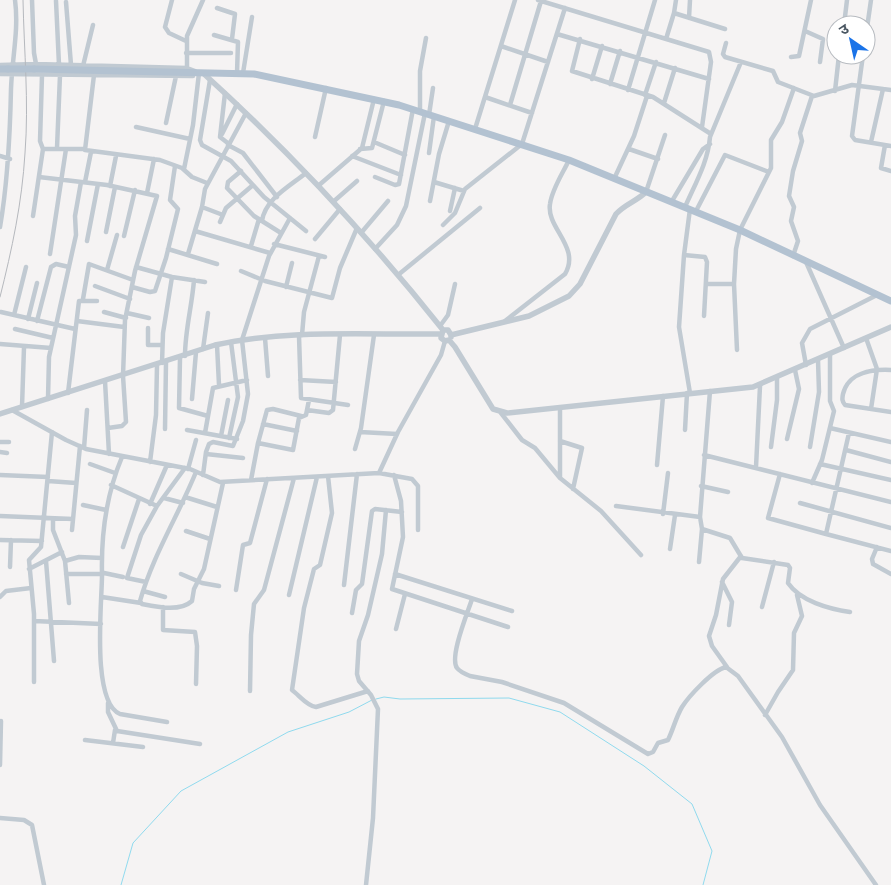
<svg xmlns="http://www.w3.org/2000/svg" width="891" height="885" font-family="'Sofia Sans Condensed','Noto Sans Devanagari',sans-serif">
	<rect width="100%" height="100%" fill="#f5f3f3"/>
	<g fill="none" stroke-linecap="round" stroke-linejoin="round">
		<path stroke="#90daee" stroke-width="1" d="M376,699L384,697L400,699L509,698L560,712L644,766L692,804L712,851L703,885
			M121,885L133,843L181,791L288,732L349,712L372,700"/>
		<path stroke="#c1cad2" stroke-width="4.5" d="M32,0L34,53L36,64L187,68L195,71
			M172,0L165,27L169,33L186,41
			M538,0L709,52L711,62L702,127
			M56,1L59,65
			M66,2L71,65
			M217,8L235,14L232,39
			M674,13L676,0
			M689,18L690,0
			M844,25L847,0
			M805,31L823,39L820,62
			M557,34L709,79
			M214,35L238,42L237,73
			M866,35L871,0
			M580,39L572,71L653,97L711,134
			M666,39L674,13L725,29
			M726,43L723,54L725,57L773,71L778,82L814,96L852,85L891,90
			M501,46L548,62
			M186,53H231
			M863,55L852,136L855,140L891,146
			M791,57L799,56L811,0
			M0,65L36,64
			M83,66L93,25
			M187,68V36L203,0
			M243,73L252,17
			M0,74L94,75L85,150L160,160L182,168L192,177L207,183
			M42,75L40,141L43,149
			M94,75L193,76
			M592,79L602,46
			M210,80L200,140L202,145L231,161L264,197L306,231
			M610,84L620,51
			M628,90L655,0
			M835,91L839,55
			M225,93L220,137L229,144
			M645,95L656,62
			M485,97L532,113
			M664,103L675,68
			M510,105L541,1
			M420,112V71L426,38
			M429,115L433,88
			M166,123L176,76
			M136,127L190,139
			M475,129L515,0
			M222,134L237,104
			M315,137L326,88
			M374,142L405,155
			M871,142L883,89
			M228,145L243,153L277,197
			M885,145L881,168L891,171
			M57,148L60,75
			M360,149L372,148L384,101
			M629,149L658,159
			M429,153L434,116
			M0,156L10,159
			M352,156L401,175
			M184,169L193,125L199,73
			M241,171L228,182L227,188L254,216L281,233
			M39,177L107,185L157,196L135,271L125,320L123,376L126,422L122,426L108,428
			M375,177L395,185L399,184L413,109
			M614,179L634,136L647,96
			M85,182L91,152
			M434,182L464,191
			M110,186L116,156
			M318,186L362,148L374,99
			M646,192L665,135
			M147,193L154,159
			M430,201L439,154L449,121
			M672,201L703,149L710,144
			M333,202L357,181
			M202,207L223,215
			M685,207C695,184 708,162 710,137L741,62
			M690,209L684,255L705,257L707,262L704,316
			M450,211L455,188
			M696,211L725,155L769,172
			M33,216L43,149H84
			M262,221C265,199 290,186 306,173
			M220,222L226,208L253,185
			M443,225L455,213L465,189L522,144L565,8
			M0,227C8,181 10,136 11,89C12,58 19,30 15,0
			M195,231L270,253
			M106,232L115,187
			M361,233L388,201
			M124,236L135,190
			M315,239L340,209
			M87,241L98,184
			M274,244L325,257
			M251,246L259,219
			M168,249L217,264
			M375,249L397,225L406,206L425,113
			M50,254L66,149
			M188,254L202,207L205,189L246,113
			M684,255L679,327L690,393
			M793,256L798,241L791,221L794,207L789,196L793,171L802,141L800,133L812,96
			M806,262L844,348
			M136,267L172,277L205,282
			M107,270L117,235
			M241,271L265,281L332,298L340,268L357,228
			M398,275L480,208
			M706,284H734
			M95,286L130,299
			M132,287L150,292L155,291L166,258L178,209L170,200L175,166
			M286,287L292,263
			M83,299L89,264L133,280
			M1,312L75,329
			M104,312L126,318
			M127,313L149,318
			M14,315L26,267
			M28,319L37,283
			M37,321L51,267L56,264L69,267
			M77,321L124,327
			M505,321L565,274C581,247 546,228 550,204C552,189 563,173 569,160
			M440,326L448,315L455,284
			M148,328V345H162
			M15,329L53,338
			M302,335L304,312L319,256
			M299,336L301,398L348,405
			M265,338L268,376
			M866,338L877,369L871,409
			M0,344L51,348
			M217,345L219,385
			M203,349L208,313
			M737,350L734,284L736,249L740,230L771,168V140L782,122L794,88
			M185,356C185,330 192,306 194,280
			M180,358L179,408L208,416
			M162,363L163,333L172,277
			M806,365L802,343L810,329L877,295
			M891,370C871,369 848,373 843,394C842,399 842,401 845,405L891,412
			M300,380L336,382
			M105,381L109,454
			M710,391L700,517L702,529L730,538L742,558L788,565L790,568L788,583C800,601 829,609 850,612
			M68,393L79,301H97
			M48,399L49,357L76,235L75,216L81,182
			M192,399L196,352
			M22,407L24,347
			M560,408V478
			M12,410L66,440L86,449L190,469L220,482L379,473L412,479L418,486V530
			M307,410L329,413L333,410L340,335
			M501,413L522,440L535,448L560,478L601,511L641,555
			M263,424L297,431
			M830,428L891,442
			M165,429L166,362
			M187,430L237,439
			M685,430L687,393
			M360,432L397,434
			M205,433L213,388L247,380
			M849,433L826,534L891,551
			M221,436L228,400
			M229,438L238,397L231,342
			M787,439L799,389L795,370
			M560,441L582,448L573,489
			M0,442H9
			M258,443L293,450L299,418L306,415L309,400
			M771,447L777,400V378
			M810,447L819,392L818,360
			M84,448L87,410
			M355,449L361,428L374,335
			M846,450L891,462
			M0,452L7,453
			M206,454L243,458
			M704,455L891,502
			M150,462L156,415L157,365
			M90,464L115,473
			M820,464L891,480
			M657,465L663,396
			M756,467L760,386
			M188,469L196,440
			M196,472C178,516 153,555 140,601L142,604C157,607 180,612 192,601L194,589L204,569L223,483
			M379,473L398,432L441,355L445,341
			M780,474L768,518L826,534
			M0,475L48,477
			M203,475L206,452L209,444L213,442L233,446L243,421L248,394L242,340L269,256L290,218
			M394,475L401,501L403,537L392,589L508,627
			M328,476L332,513L320,565L314,569L304,608L292,690C299,695 307,706 316,707L368,691
			M251,480L258,443L267,410L273,409L301,416
			M48,481L76,483
			M812,483L822,460L834,411L830,401V355
			M111,485L157,506L185,468
			M701,486L728,492
			M185,497L217,507
			M164,498L183,503
			M800,503L891,528
			M150,504L167,465
			M83,505L106,510
			M616,506L700,517
			M663,514L668,473
			M0,516L73,519
			M53,519V530L65,561L69,603
			M72,530L80,446
			M186,531L210,539
			M0,540L42,541
			M123,547L139,499
			M877,547L872,559L873,564L891,574
			M670,549L675,515
			M46,561L54,661
			M65,561L79,557L102,558
			M699,562L702,529
			M10,567L11,540
			M29,569L62,552
			M66,574H102C101,532 106,495 122,457
			M181,574L202,583L219,586
			M395,574L512,611
			M123,577L104,573L102,575C102,602 91,702 120,714L167,722
			M146,582L127,578L141,535L157,506
			M722,582L732,602L729,625
			M344,585L357,474
			M236,590L243,545L250,543L267,479
			M143,591L165,597
			M289,595L317,477
			M0,597L6,591L31,588
			M102,597L141,603
			M472,599C468,612 449,657 457,668C460,672 465,674 470,676L502,682L564,703L648,754L653,752L658,743L668,740C673,730 676,717 682,707C689,696 713,670 726,667L738,676L782,737L820,805L876,885
			M163,607V630L195,632L197,646L196,684
			M762,607L774,562
			M352,613L356,590L362,584L372,511L375,509L402,512
			M34,621L101,624
			M396,629L405,594
			M727,667L712,646L709,636L716,615L723,579L741,556
			M34,682V614L29,560L41,547L52,432
			M250,691L251,635L254,604L264,590L294,478
			M108,703V712L117,731L200,744
			M765,715L778,692L793,670L794,633L802,616L797,595
			M85,740L143,747
			M113,743L115,730
			M0,765L1,721
			M0,818L24,820L32,825L44,885
			M366,885L373,818L378,709L371,695L359,681L357,674L359,641L368,615L382,554L386,510"/>
		<path stroke="#c1cad2" stroke-width="5.5" d="M203,73C290,152 370,238 443,330H448L451,335
			M443,330L441,338L445,341L449,340L455,347L493,409L507,413L753,387L891,327
			M451,337V335L529,316L569,296L580,284L616,214C625,204 637,201 646,192
			M0,414L215,345C287,329 366,335 440,334"/>
		<path stroke="#b3c2d1" stroke-width="7" d="M0,69H8
			M34,69L254,74L399,105L569,160L740,230L891,301"/>
		<path stroke="#b5b8bd" stroke-width="1" d="M0,297C12,249 22,203 25,153C29,102 24,51 23,0"/>
		<path stroke="#b3c2d1" stroke-width="7" d="M8,69H34"/>
	</g>
	<g transform="translate(851 40) rotate(326)"><circle r="24" fill="#ffffff" stroke="#b7bbc0"/>
	<path d="M0-4L9 19L0 12L-9 19Z" fill="#1a73e8"/>
	<text y="-8" font-size="14" font-weight="bold" text-anchor="middle" fill="#4a5661">उ</text>
	</g>
</svg>
